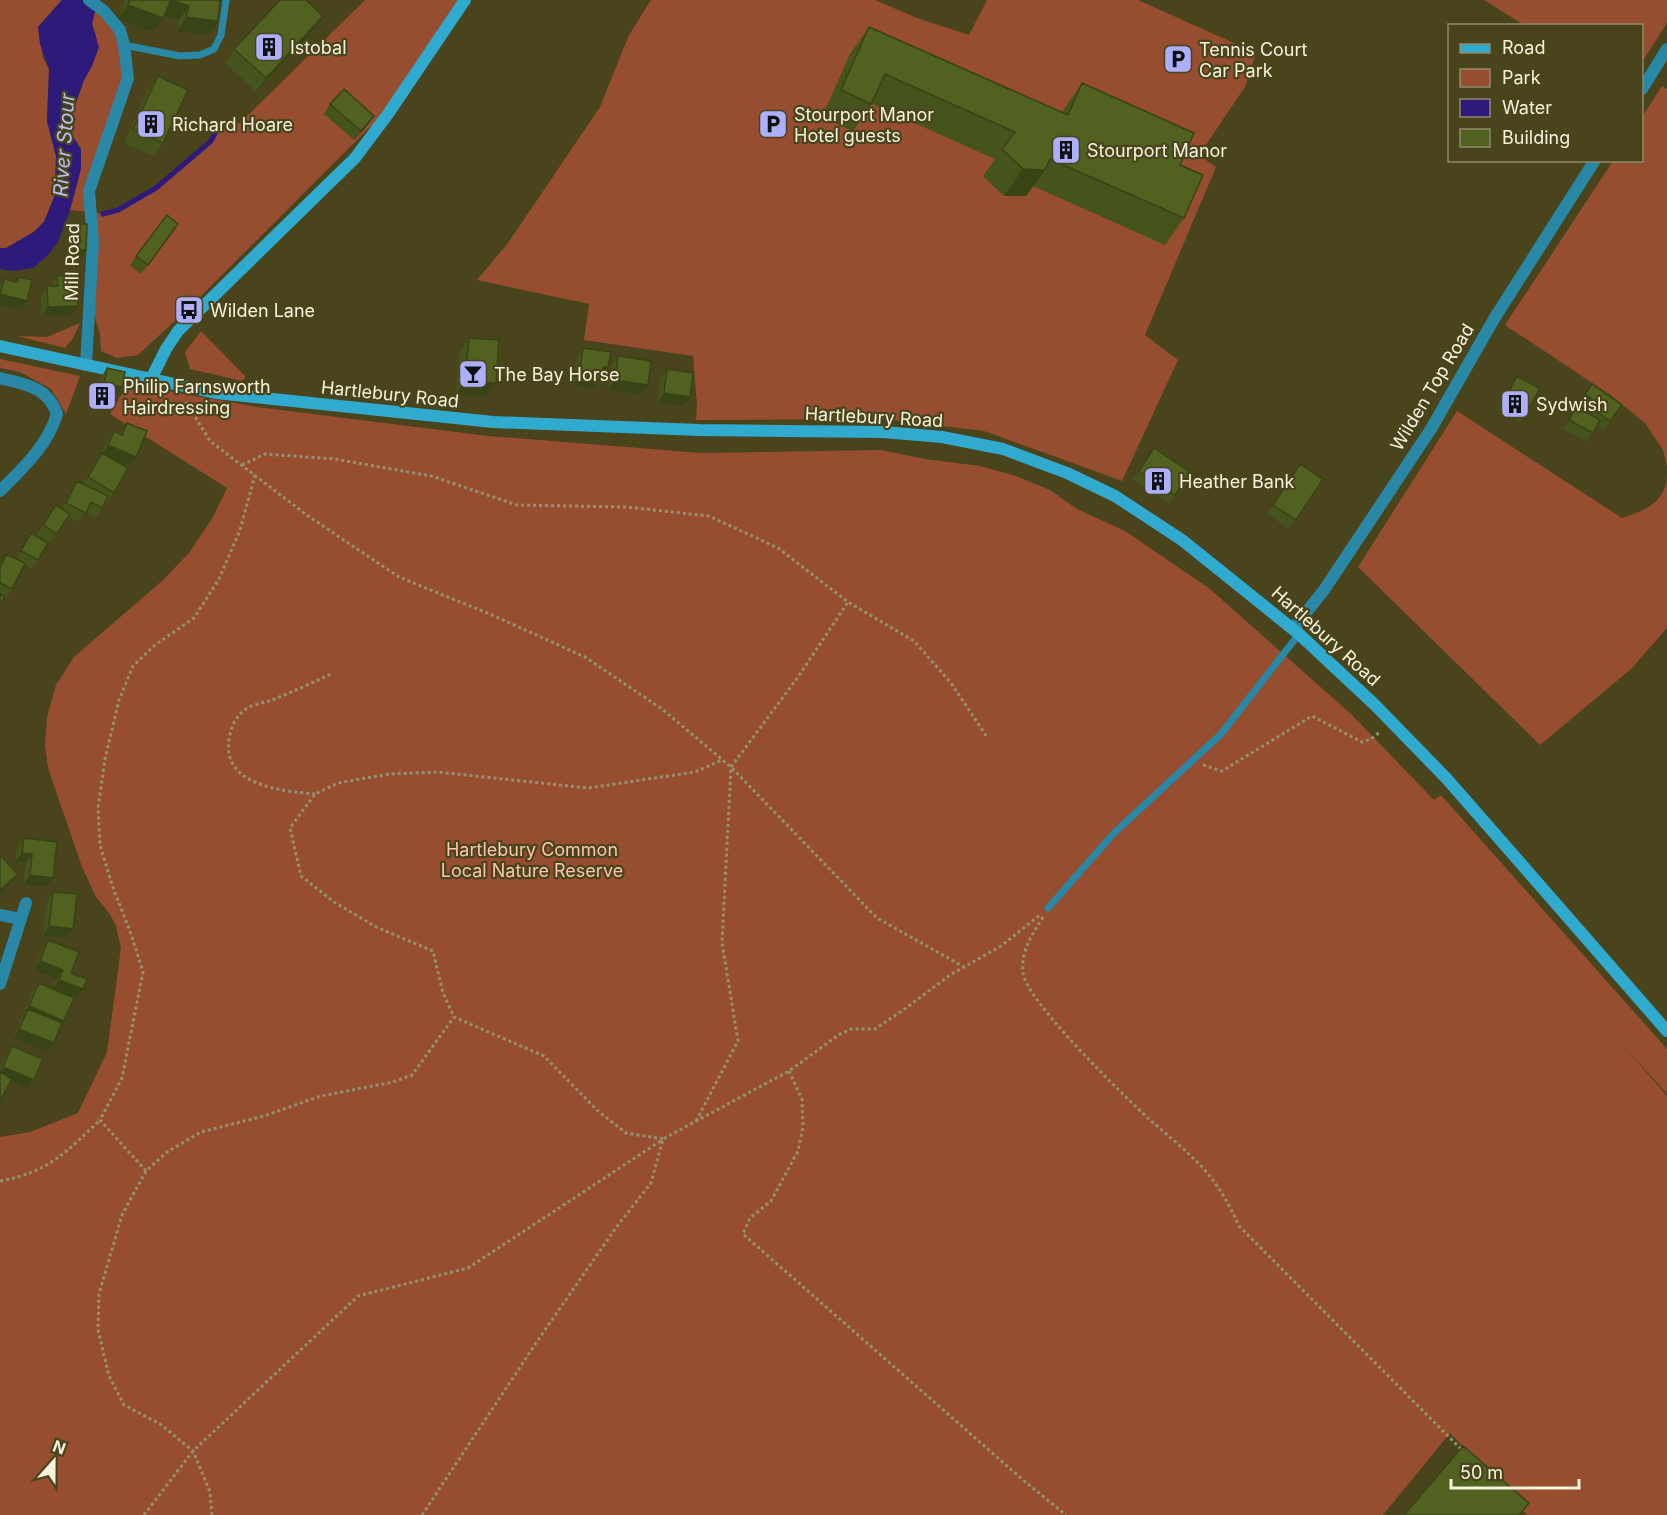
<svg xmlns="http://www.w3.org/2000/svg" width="1667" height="1515" font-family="Inter,sans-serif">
	<rect width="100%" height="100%" fill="#49441c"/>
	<path fill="#974d2f" d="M0,0H62L38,27L43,58L49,69L47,121L56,156L55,195L44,222L33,232L6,248H0Z
		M365,0H465L372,134L369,128L192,305L138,355L117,358L101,351L100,334L90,302V212L70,210L81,168V149L71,133L73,111L84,80L92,66L96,35L92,24L95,4L120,30L128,78L92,180L90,212L103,214L119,210L156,188L211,141L220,124L240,123Z
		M651,0H875L917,18L969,35L987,0H1138L1256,53L1245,87L1199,155L1216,167L1145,335L1178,360L1122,481L984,431L884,419L696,420L697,404L693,356L584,340L589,304L477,280L508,243L600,107L629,35Z
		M1484,0H1667V23L1642,62V26L1524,25Z
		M1662,86L1667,89V466L1663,450L1645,423L1609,394L1505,325L1613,161L1642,160V117Z
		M80,323L73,338L65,348L17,336L47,337Z
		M201,331L246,377L242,381L190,369L185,352Z
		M0,359L80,376L66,414L51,389L20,372L0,368Z
		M128,384L257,407L488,436L701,453L881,450L925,459L980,466L1016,476L1050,490L1077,509L1125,531L1210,589L1351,714L1434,800L1441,795L1667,1049V1094L1622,1044L1667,1096V1515H1527L1450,1433L1383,1515H0V1137L30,1132L78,1113L107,1052L121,948L116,926L110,914L96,897L82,867L48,768L45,745L47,717L56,685L74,657L162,581L189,553L213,517L227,488L110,414Z
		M1457,411L1622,518C1643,511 1665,503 1667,478V628L1631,669L1540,745L1358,567Z"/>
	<path fill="#2d1a7b" d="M62,0H98L92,24L99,47L92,66L84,80L73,111L71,133L81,150V169L70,210L58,242L47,256L33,268L13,271L0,269V248H6L34,232L44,222L55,195L56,156L47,121L49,69L40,44L38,27Z"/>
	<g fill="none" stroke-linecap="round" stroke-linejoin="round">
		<path stroke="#2d1a7b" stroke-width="5" d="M103,214L118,210L156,188L211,141L220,124"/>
		<path stroke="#959170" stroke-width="3" stroke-dasharray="3 3" stroke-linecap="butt" d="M186,402L210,441L308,516L399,577L492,615L585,657L662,709L731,767L877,918L964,967
			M242,465L265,454L335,459L431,476L517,505L626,507L709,516L778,548L848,602L914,641L951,683L987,737
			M1203,765L1222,771L1312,716L1362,742L1371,739L1381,731
			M315,794C283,791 222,786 229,740C231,727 235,717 246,709C253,704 264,703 272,700C292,692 312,683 331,674
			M1043,917C1032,935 1021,950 1023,972C1024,999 1125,1097 1149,1119C1167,1135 1187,1151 1203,1168C1219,1186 1229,1204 1239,1226L1462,1450
			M789,1071L802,1099L803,1127L798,1151L771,1201L750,1218L743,1234L1023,1480L1066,1515
			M696,1121L738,1041L722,943L731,767L798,677L848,602
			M663,1139L626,1133L598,1111L544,1056L454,1017L443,993L433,951L376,927L334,902L301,876L290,828L315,794L338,783L390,774L437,772L588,788L695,772L722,760
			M146,1171L100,1120L122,1078L143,972L131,934L112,885L100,845L98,808L105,759L119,700L133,666L155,645L194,618L219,579L240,530L255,475
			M0,1181C49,1172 65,1153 100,1120
			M144,1515L193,1451L358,1296L468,1268L662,1140
			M212,1515L210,1492L193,1451L160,1424L124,1405L109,1376L98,1330L99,1294L122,1215L146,1171L167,1152L201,1132L264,1116L321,1096L393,1082L412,1075L454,1017
			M422,1515L538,1340L615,1229L651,1183L663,1139L789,1071L840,1034L851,1029H875L902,1011L950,975L1001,946L1040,915"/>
		<path stroke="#2988a5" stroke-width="7" d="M124,45L180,56L200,55L214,49L221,35L226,0
			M1048,908L1114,833L1221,734L1299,634"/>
		<path stroke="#2988a5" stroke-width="12" d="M1642,89L1667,49
			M86,365L93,242L89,191L128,78L124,45L120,30L104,11L89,0
			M0,378C26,385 47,386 57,414C48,445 23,468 0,491
			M1293,629L1324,590L1431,429L1494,319L1595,160
			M0,915L20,919
			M0,984L26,903"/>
		<path stroke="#30abcf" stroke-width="12" d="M0,346L216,393L493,422L699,430L883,432L942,437L1003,449L1067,473L1115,496L1182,540L1299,634L1375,705L1447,779L1667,1031
			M151,379L166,349L178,331L355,158L388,114L465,0"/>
	</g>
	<path fill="#45531c" d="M126,0H220L209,35L177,31L179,20L164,15L153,32L118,19Z
		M869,27L1062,112L1082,83L1180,165L1184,218L1165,245L1033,186L1026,196H1004L983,176L995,159L872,104L853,131L822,117L850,54Z
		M314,30L256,92L225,63L234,49Z
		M158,76L163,143L154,157L124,143L148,90Z
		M330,104L374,116L354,140L324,114Z
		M74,224L80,259H67L68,233Z
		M172,233L141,274L130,265L136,256Z
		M57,276L71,315L42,316L41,295L47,286H51Z
		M19,277L21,310L0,305V285L4,279L15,282Z
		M469,338L486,397L456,394L459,352Z
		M583,348L601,379L595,388L573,385L577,357Z
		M618,356L648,385L641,394L608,390L612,365Z
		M107,368L109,406L91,402L95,386Z
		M667,369L683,406L657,403L660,378Z
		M1517,376L1526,413L1520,422L1497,410L1511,385Z
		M1592,384L1622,405L1604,430L1597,425L1586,442L1563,429L1576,407L1592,416L1593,414L1579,404Z
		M127,423L136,457L129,466L113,460L114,493L107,502L106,501L96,517L86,512L79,522L68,516L50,543L36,535L56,505L62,509L71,490L77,481L83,484L96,462L102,453L107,440L114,431L120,434Z
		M1154,448L1190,472L1169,504L1133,480Z
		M1300,464L1323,479L1289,529L1267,514Z
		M31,533L38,560L31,569L24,565L12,589L6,598H4L0,604V564L6,554L16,559Z
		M24,838L53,878L46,887L23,885L26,863L15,862L17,847Z
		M53,892L73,929L67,938L43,936L47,901Z
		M48,940L71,973L77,998L53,989L57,979L34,970L42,949Z
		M39,983L64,1021L61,1025L54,1043L47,1052L13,1038L32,992Z
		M12,1046L34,1080L28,1089L11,1082L0,1101V1069L6,1055Z"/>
	<path fill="#384416" d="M171,0L189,6L179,20L161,14Z
		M128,5L163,18L153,32L118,19Z
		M323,16L314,30L256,92L266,78Z
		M186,17L218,21L209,35L177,31Z
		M374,116L368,125L354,140L361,131Z
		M1023,169L1045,170L1026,196H1004Z
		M73,249L86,250L80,259H67Z
		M0,295L27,301L21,310L0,305Z
		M78,306L71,315L42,316L48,307Z
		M603,367H608L602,377Z
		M579,375L601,379L595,388L573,385Z
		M615,380L648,385L641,394L608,390Z
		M465,381L496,383L486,397L456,394Z
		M104,384L122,387L109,406L91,402Z
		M664,393L690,397L683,406L657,403Z
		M108,445L136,457L129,466L102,455Z
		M22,853L32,854L26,863L15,862Z
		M18,874L11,883L0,894V890Z
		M30,875L53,878L46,887L23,885Z
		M49,926L73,929L67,938L43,936Z
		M40,961L63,970L57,979L34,970Z
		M59,980L83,989L77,998L53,989Z
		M29,1006L64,1021L58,1030L28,1009L22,1015Z
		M19,1029L54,1043L47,1052L13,1038Z
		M3,1067L34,1080L28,1089L0,1077V1072Z"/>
	<path fill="#506120" stroke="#384416" stroke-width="1.5" d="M130,0H220L218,21L186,17L189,6L171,0L163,18L128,5Z
		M280,0H306L323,16L266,78L234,49Z
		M869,27L1068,115L1082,83L1194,133L1180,165L1203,175L1184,218L1050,159L1045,170L1023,169L1002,149L1015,132L885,74L871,104L841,90Z
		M158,76L188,90L163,143L133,129Z
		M344,89L374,116L361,131L330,104Z
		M167,215L178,224L148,265L136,256Z
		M74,224H87L86,250L73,249Z
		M76,275L78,306L48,307L47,286H58L57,276Z
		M19,277L32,280L27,301L0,294L4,279L17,282Z
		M469,338L499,340L496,383L465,381Z
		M583,348L611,352L608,367H603L601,379L579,375Z
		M618,356L651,361L648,385L615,380Z
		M107,368L125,372L122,387L104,384Z
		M667,369L693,373L690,397L664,393Z
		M1517,376L1540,389L1526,413L1504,401Z
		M1592,384L1622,405L1610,421L1596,411L1600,405L1585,394Z
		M1576,407L1600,420L1593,433L1569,420Z
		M127,423L147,431L136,457L108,445L114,431L122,435Z
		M1154,448L1190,472L1175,495L1139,471Z
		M102,453L128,468L114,493L88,477Z
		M1300,464L1323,479L1296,520L1273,505Z
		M77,481L108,496L102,508L91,502L86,513L66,503Z
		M56,505L70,514L57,534L43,525Z
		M31,533L48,543L38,560L21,551Z
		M6,554L25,563L12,589L0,583V568Z
		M0,594L5,597L0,604Z
		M24,838L57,842L53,878L30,875L32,854L22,853Z
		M0,855L18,874L0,890Z
		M53,892L77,894L73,929L49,926Z
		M48,940L79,952L71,973L87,979L83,989L59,980L63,970L40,961Z
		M39,983L74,998L64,1021L29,1006Z
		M28,1009L62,1023L54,1043L19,1029Z
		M12,1046L43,1059L34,1080L3,1067Z
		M0,1072L12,1079L0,1101Z
		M1463,1446L1529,1503L1519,1515H1404Z"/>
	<defs>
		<g id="building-square" transform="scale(1.5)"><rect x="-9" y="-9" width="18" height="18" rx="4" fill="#adaffb" stroke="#49441c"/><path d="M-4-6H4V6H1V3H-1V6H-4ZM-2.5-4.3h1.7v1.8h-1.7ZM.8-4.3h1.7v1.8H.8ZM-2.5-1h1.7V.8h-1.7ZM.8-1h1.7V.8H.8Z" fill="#111"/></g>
		<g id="parking-square" transform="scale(1.5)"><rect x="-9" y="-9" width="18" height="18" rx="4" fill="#adaffb" stroke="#49441c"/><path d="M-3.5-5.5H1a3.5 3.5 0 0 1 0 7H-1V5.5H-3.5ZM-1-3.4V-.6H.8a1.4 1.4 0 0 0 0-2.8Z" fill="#111"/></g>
		<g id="bus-square" transform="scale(1.5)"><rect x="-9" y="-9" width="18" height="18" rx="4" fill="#adaffb" stroke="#49441c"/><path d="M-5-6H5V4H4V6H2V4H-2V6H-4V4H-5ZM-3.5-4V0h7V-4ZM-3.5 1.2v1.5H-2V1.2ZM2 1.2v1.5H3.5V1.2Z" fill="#111"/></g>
		<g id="bar-square" transform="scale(1.5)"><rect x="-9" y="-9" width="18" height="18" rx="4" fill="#adaffb" stroke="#49441c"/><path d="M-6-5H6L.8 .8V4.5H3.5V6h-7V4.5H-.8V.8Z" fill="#111"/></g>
	</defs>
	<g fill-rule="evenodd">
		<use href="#building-square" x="269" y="47"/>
		<use href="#parking-square" x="1178" y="59"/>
		<use href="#building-square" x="151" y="124"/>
		<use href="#parking-square" x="773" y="124"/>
		<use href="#building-square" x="1066" y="150"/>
		<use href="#bus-square" x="189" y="310"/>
		<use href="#bar-square" x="473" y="374"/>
		<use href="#building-square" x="102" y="396"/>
		<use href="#building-square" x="1515" y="404"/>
		<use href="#building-square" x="1158" y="481"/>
	</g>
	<g text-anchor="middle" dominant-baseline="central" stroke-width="4.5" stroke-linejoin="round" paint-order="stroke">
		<g font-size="18" fill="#f5f3dc" stroke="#49441c" text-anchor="start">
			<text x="290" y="47">Istobal</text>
			<text x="1199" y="49">Tennis Court<tspan x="1199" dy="21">Car Park</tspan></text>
			<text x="794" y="114">Stourport Manor<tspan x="794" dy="21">Hotel guests</tspan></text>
			<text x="172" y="124">Richard Hoare</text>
			<text x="1087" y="150">Stourport Manor</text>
			<text x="210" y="310">Wilden Lane</text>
			<text x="494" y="374">The Bay Horse</text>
			<text x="123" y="386">Philip Farnsworth<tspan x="123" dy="21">Hairdressing</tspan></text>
			<text x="1536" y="404">Sydwish</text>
			<text x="1179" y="481">Heather Bank</text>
		</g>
		<g font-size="18" fill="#f5f3dc" stroke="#49441c">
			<text transform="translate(72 262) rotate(-89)">Mill Road</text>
			<text transform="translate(1432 387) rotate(-59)">Wilden Top Road</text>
			<text transform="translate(390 394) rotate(6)">Hartlebury Road</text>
			<text transform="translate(874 417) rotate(3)">Hartlebury Road</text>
			<text transform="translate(1326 636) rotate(42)">Hartlebury Road</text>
		</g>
		<g font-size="18" fill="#fec5ae" stroke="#49441c">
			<text x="532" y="849">Hartlebury Common<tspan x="532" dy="21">Local Nature Reserve</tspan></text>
		</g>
		<g font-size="20" font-style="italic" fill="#bcbff3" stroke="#49441c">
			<text transform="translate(64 145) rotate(-86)">River Stour</text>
		</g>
	</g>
	<rect x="1448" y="24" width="195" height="138" fill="#49441c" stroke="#8e8a69" stroke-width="1.5"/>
	<rect x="1460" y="44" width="30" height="9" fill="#30abcf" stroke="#8e8a69" stroke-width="1.5"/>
	<text x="1502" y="54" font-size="18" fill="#f5f3dc">Road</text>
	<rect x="1460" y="69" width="30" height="18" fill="#974d2f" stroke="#8e8a69" stroke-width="1.5"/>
	<text x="1502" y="84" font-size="18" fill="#f5f3dc">Park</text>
	<rect x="1460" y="99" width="30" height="18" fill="#2d1a7b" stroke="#8e8a69" stroke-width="1.5"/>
	<text x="1502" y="114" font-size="18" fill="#f5f3dc">Water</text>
	<rect x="1460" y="129" width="30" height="18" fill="#506120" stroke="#8e8a69" stroke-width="1.5"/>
	<text x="1502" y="144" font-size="18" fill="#f5f3dc">Building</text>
	<g transform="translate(54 1461) rotate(21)" stroke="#49441c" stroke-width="4.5" paint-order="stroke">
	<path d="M0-4.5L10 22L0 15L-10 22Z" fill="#f5f3dc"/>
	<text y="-9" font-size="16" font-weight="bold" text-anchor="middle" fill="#f5f3dc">N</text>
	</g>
	<path d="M1451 1479v9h128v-9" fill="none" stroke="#f5f3dc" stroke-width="3"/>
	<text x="1460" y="1479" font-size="18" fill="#f5f3dc" stroke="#49441c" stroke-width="4.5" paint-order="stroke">50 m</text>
</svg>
